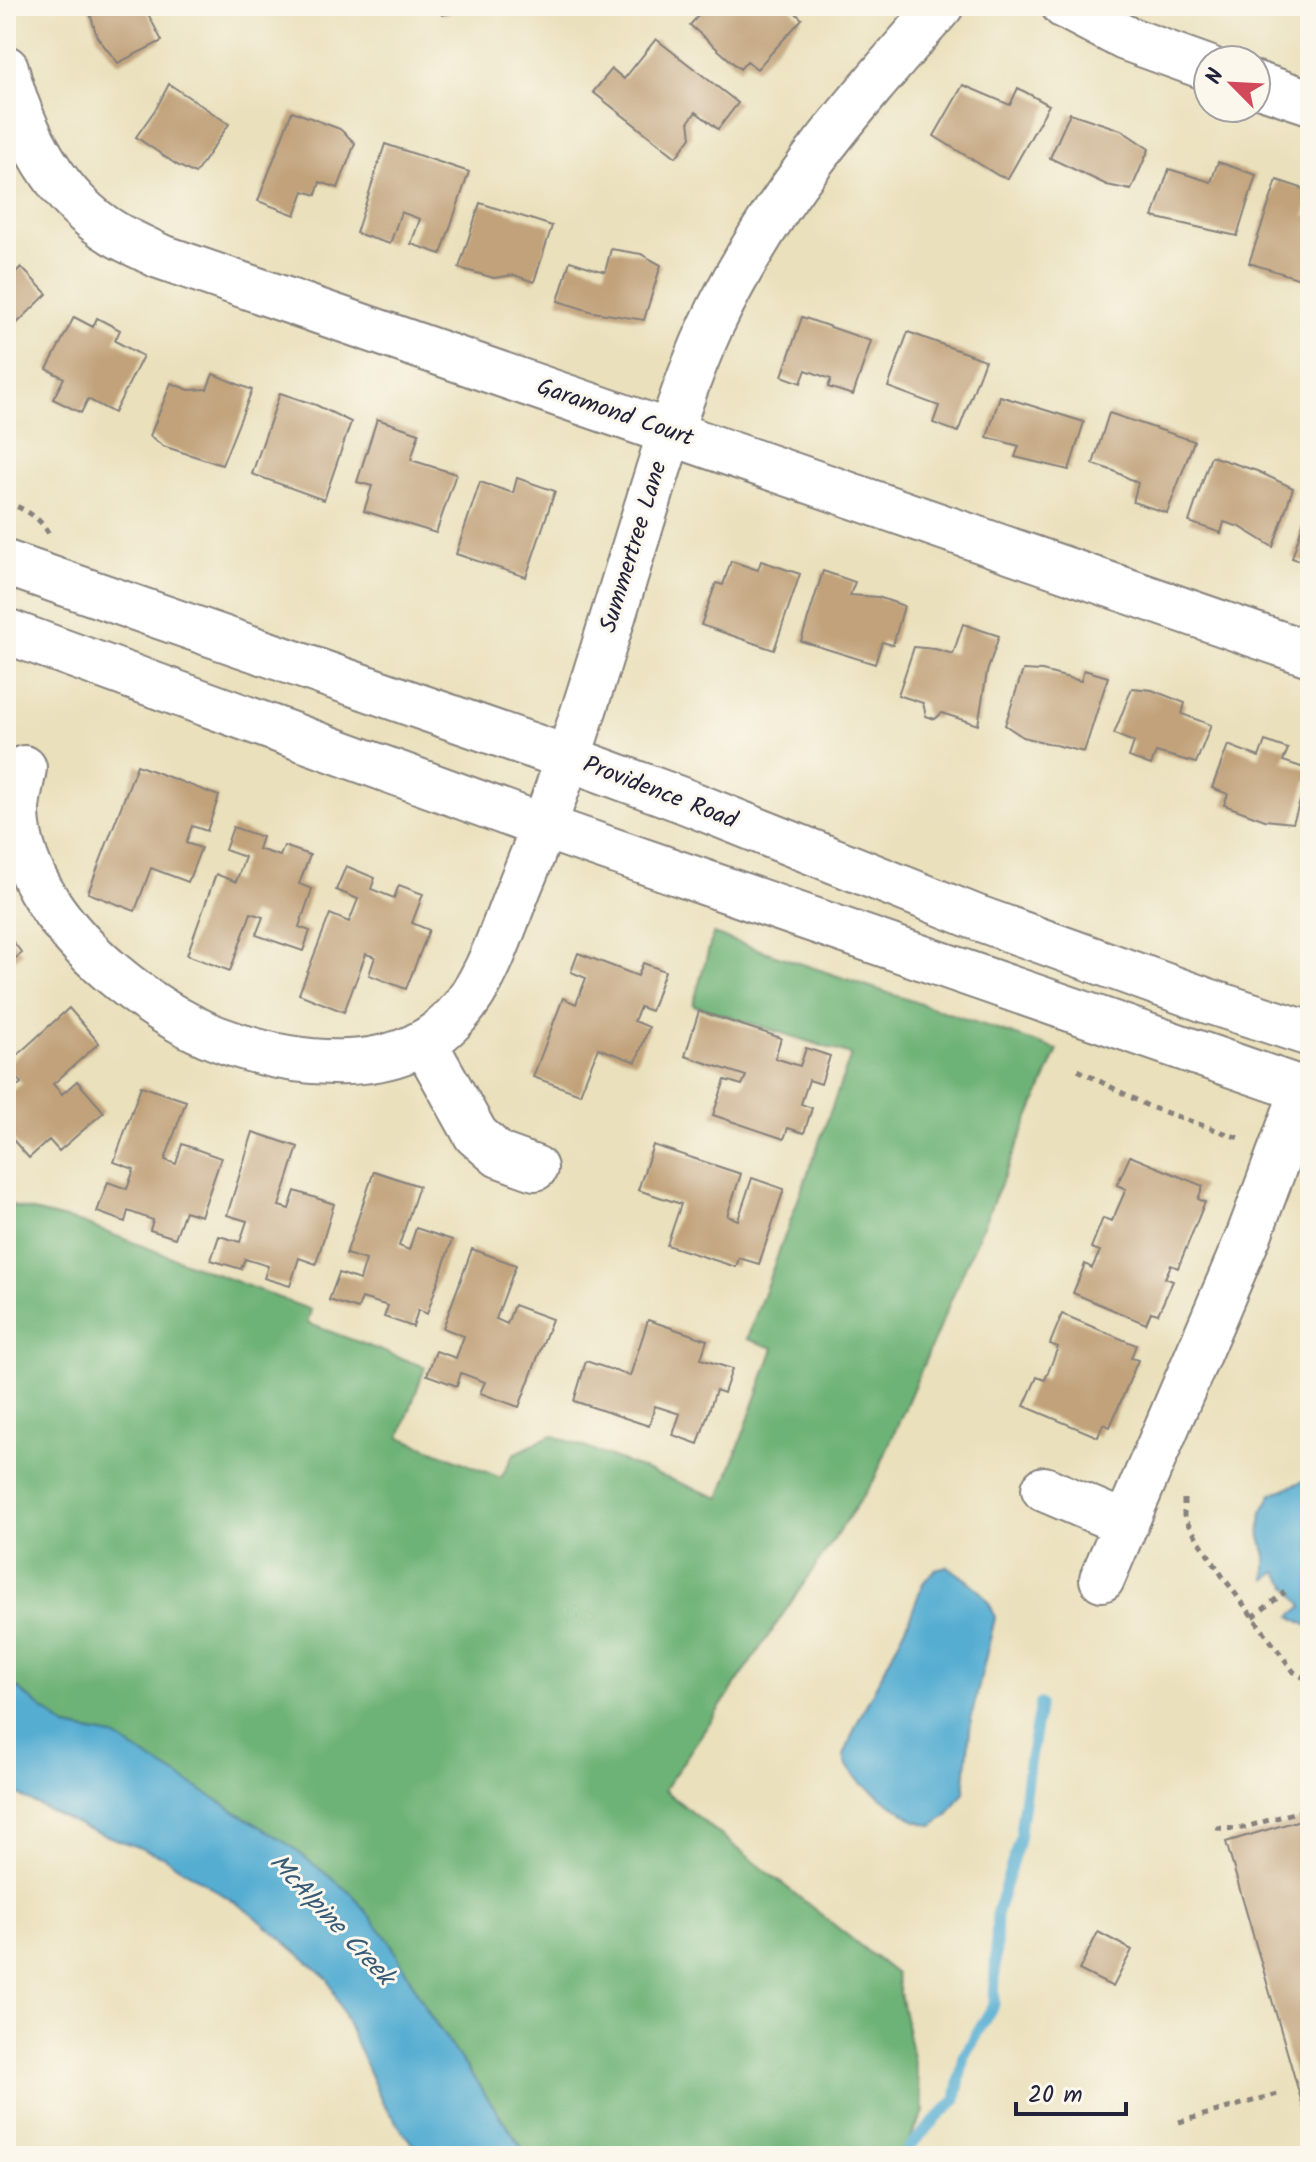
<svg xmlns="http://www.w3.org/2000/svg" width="1316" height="2162" font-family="Kalam,sans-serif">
	<rect width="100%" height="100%" fill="#fbf7ec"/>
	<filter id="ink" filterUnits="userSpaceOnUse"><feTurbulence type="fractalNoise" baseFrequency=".0125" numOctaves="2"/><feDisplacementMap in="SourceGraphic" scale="16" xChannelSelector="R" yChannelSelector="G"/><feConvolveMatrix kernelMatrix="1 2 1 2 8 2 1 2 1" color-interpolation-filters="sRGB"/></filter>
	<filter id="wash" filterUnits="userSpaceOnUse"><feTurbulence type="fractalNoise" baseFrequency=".006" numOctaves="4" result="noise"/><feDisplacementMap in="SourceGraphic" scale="32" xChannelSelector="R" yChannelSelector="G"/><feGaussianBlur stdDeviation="1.8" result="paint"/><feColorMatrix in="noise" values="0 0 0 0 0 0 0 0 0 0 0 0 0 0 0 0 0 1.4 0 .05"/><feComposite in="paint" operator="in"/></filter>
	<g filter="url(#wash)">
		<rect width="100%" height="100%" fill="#eae0bc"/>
		<path fill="#6db276" stroke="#486a58" stroke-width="2" d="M713,934L1058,1050L874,1480L664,1790L896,1974L924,2112L901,2156H528L429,2014L390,1942L113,1736L66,1727L25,1695L6,1677V1198L13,1206L82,1223L311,1310L307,1323L425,1367L400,1437L501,1478L514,1454L552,1435L720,1498L774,1348L747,1339L851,1055L693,1005Z"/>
		<path fill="#55add2" stroke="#3c6886" stroke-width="2" d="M1310,1478V1627L1291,1616L1303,1606L1277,1572L1266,1580V1556L1260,1534L1262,1512L1272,1494Z
			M947,1566C966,1579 990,1594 995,1618L971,1719L964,1792L949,1814L933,1826L914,1820L861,1783L847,1766L844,1756L856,1725L908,1623L923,1583L935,1569Z
			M6,1677L25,1695L66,1727L113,1736L284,1841L353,1895L390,1942L429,2014L528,2156H421L383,2104L328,1979L250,1912L162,1856L83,1827L6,1789Z"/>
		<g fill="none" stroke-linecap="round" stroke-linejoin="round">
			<path stroke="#55add2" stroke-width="11" d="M905,2156L911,2145L956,2099L964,2056L994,2004L997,1912L1019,1840L1029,1764L1040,1704"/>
		</g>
		<g id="blocks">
			<path fill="#c1a27a" d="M88,6H144L162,41L118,63L97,37Z
				M440,6H472V7L442,15Z
				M707,6H788L802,19L757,69L747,61L740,69L690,25Z
				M656,39L738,103L718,129L696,112L689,121L691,137L676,157L593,92L612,69L624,79Z
				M169,84L229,124L195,174L177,165L136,137L157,107Z
				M963,85L1010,105L1018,88L1049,105L1008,178L999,176L934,136Z
				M292,111L340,129L355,143L338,188L320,182L316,195L304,191L295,215L258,201Z
				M1070,113L1121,130L1149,149L1131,190L1107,185L1050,158Z
				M385,144L469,172L441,254L411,244L420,219L401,212L390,244L356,233Z
				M1218,162L1256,175L1237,236L1153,217L1169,169L1211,182Z
				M1277,180L1310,191L1305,217L1310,215V282L1249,263Z
				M480,203L552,226L534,282L514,275L494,278L459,268Z
				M611,249L641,254L661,265L644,320L593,312L558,301L570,261L605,272Z
				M21,267L47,294L6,334V282Z
				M74,317L93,327L97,318L120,330L115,341L143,356L114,413L88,399L81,413L53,399L64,378L47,369Z
				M802,317L871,341L853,395L828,387L831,379L806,370L801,383L782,376Z
				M908,332L985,360L958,432L933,423L939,406L888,387Z
				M213,374L252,390L222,465L163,446L150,436L171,383L189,390L207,389Z
				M280,393L316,405L351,422L324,500L252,474Z
				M1000,396L1084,422L1069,470L1015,457L1019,446L987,437Z
				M1109,413L1194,441L1167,513L1133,502L1138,483L1114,471L1093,464Z
				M377,419L419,433L411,460L456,474L436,533L364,511L372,486L357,482Z
				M1211,456L1257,471L1293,488L1273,547L1240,527L1224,522L1221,533L1189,522Z
				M517,478L555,491L526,577L456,554L480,482L513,493Z
				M1309,504H1310V564L1292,558Z
				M731,561L758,570L761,561L800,574L774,650L701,625L716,583L723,585Z
				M823,571L855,582L850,595L878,597L904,606L893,645L882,642L875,664L801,641Z
				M963,624L999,636L987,672L978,725L942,713L935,719L926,716L923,703L898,695L914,647L935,649L953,654Z
				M1023,670L1042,671L1081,681L1084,670L1108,677L1084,752L1023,737L1005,725Z
				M1132,688L1152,690L1185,703L1182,714L1211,725L1196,763L1156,752L1151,765L1129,757L1134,742L1114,734Z
				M1265,741L1288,749L1283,761L1310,770L1293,823L1265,820L1224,805L1228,794L1212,788L1228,745L1259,757Z
				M137,765L219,796L207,831L192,826L186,843L201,848L188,882L151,868L135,911L88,893Z
				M233,827L262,837L258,849L280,856L284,846L310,855L299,884L312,889L299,927L310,931L303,951L256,935L263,917L251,913L230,971L187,955L216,874L236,882L245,857L225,850Z
				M346,866L375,878L371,889L394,898L399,885L423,894L412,923L429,930L406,989L369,975L375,957L366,954L344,1012L299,994L330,914L349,922L358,899L336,890Z
				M6,933L22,953L6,966Z
				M578,953L638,976L643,963L665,971L651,1011L640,1007L634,1021L649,1027L636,1062L598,1048L580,1094L533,1077L563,998L576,1004L586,978L571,972Z
				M69,1008L99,1043L53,1084L62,1094L77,1081L104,1112L59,1151L49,1140L29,1158L6,1132V1096L21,1083L6,1065Z
				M699,1011L781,1038L775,1058L800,1066L806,1048L830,1056L821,1084L809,1080L801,1104L812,1108L804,1133L788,1128L784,1139L713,1115L725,1080L742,1085L746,1076L685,1056Z
				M141,1086L186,1101L165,1160L176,1164L182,1144L221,1158L201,1216L185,1211L175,1238L150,1230L153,1220L128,1211L125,1222L97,1212L108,1182L127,1189L134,1169L114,1162Z
				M253,1132L298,1147L279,1206L289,1209L295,1191L334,1204L316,1264L299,1258L290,1286L264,1278L268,1266L245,1259L241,1269L211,1260L219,1236L240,1242L247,1221L227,1215Z
				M653,1145L741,1174L727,1216L738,1220L752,1178L784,1189L759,1264L739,1258L736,1267L667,1245L681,1204L638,1190Z
				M1130,1156L1203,1186L1198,1199L1205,1202L1178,1268L1171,1265L1165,1278L1173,1281L1158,1314L1151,1312L1146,1324L1073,1293L1085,1264L1092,1268L1100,1251L1091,1248L1103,1218L1112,1221L1126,1189L1117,1185Z
				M374,1171L419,1186L399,1246L409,1250L416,1228L452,1240L427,1314L418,1310L413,1327L384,1317L388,1306L362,1298L358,1309L329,1300L339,1273L360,1280L366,1260L346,1254Z
				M472,1249L516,1265L496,1319L507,1324L514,1305L552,1319L519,1407L480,1393L485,1382L461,1373L457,1386L427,1375L436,1351L456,1358L464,1336L443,1328Z
				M1062,1314L1136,1345L1131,1358L1138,1360L1124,1394L1110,1427L1103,1424L1098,1437L1024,1406L1037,1377L1045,1380L1058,1347L1050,1344Z
				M648,1320L707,1340L701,1359L732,1369L724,1393L716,1390L698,1444L673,1435L680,1414L655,1406L649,1426L574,1401L586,1361L630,1376Z
				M1310,1817V2127H1309L1226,1842Z
				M1098,1932L1132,1950L1113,1987L1079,1970Z"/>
		</g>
	</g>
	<g filter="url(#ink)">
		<use href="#blocks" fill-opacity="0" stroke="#86817c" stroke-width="2"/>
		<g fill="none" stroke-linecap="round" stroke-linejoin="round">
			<g stroke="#86817c" stroke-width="48">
				<path id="minor" d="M1064,6L1125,38L1208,68
					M6,68C21,130 57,200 115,234C129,242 144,248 159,256L1310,654
					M1256,84L1310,102
					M24,768C22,782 17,797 17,811C18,875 66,934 112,973C143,999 178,1023 216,1038C290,1066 397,1082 456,1016C488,981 503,927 521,883C570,766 604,645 641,525C662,458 682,389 711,326C770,200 851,109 941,6
					M424,1042L476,1135L499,1155L535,1168
					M1044,1489L1126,1524
					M1102,1579L1249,1235L1303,1090"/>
			</g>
			<g stroke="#86817c" stroke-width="48">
				<path id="primary" d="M6,563L568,758L682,800L975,917L1208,1001L1310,1034
					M6,631L545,827L1310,1092"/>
			</g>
			<path stroke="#86817c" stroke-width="5" stroke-dasharray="6 6" stroke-linecap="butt" d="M6,502C24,509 39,516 49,534
				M1078,1070L1150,1107L1242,1139
				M1184,1499V1518L1223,1577L1294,1672L1310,1681
				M1253,1617L1285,1592
				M1216,1828L1239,1829L1310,1808
				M1179,2122L1281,2093"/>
			<use href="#minor" stroke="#fff" stroke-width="44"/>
			<use href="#primary" stroke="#fff" stroke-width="44"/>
		</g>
	</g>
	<g text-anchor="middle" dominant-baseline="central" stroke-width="6" stroke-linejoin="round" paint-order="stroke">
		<g font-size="24" fill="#22223b" stroke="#fbf7ec">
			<text transform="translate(615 413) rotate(19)">Garamond Court</text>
			<text transform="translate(634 547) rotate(-73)">Summertree Lane</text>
			<text transform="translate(660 793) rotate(21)">Providence Road</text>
		</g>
		<g font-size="26" font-style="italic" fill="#365a77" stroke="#fbf7ec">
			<text transform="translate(331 1920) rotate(47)">McAlpine Creek</text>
		</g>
	</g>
	<rect width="1316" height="2162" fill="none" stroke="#fbf7ec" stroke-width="32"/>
	<g transform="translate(1232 84) rotate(294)"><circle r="38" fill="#fbf7ec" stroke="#a4a2a5" stroke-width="2"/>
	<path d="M0-6L14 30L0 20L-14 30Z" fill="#d1495b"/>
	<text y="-12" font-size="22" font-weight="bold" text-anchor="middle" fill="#22223b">N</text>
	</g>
	<path d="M1016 2102v12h110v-12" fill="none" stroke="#22223b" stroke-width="4"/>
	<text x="1028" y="2102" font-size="24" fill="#22223b" stroke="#fbf7ec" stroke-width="6" paint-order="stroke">20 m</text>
</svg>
